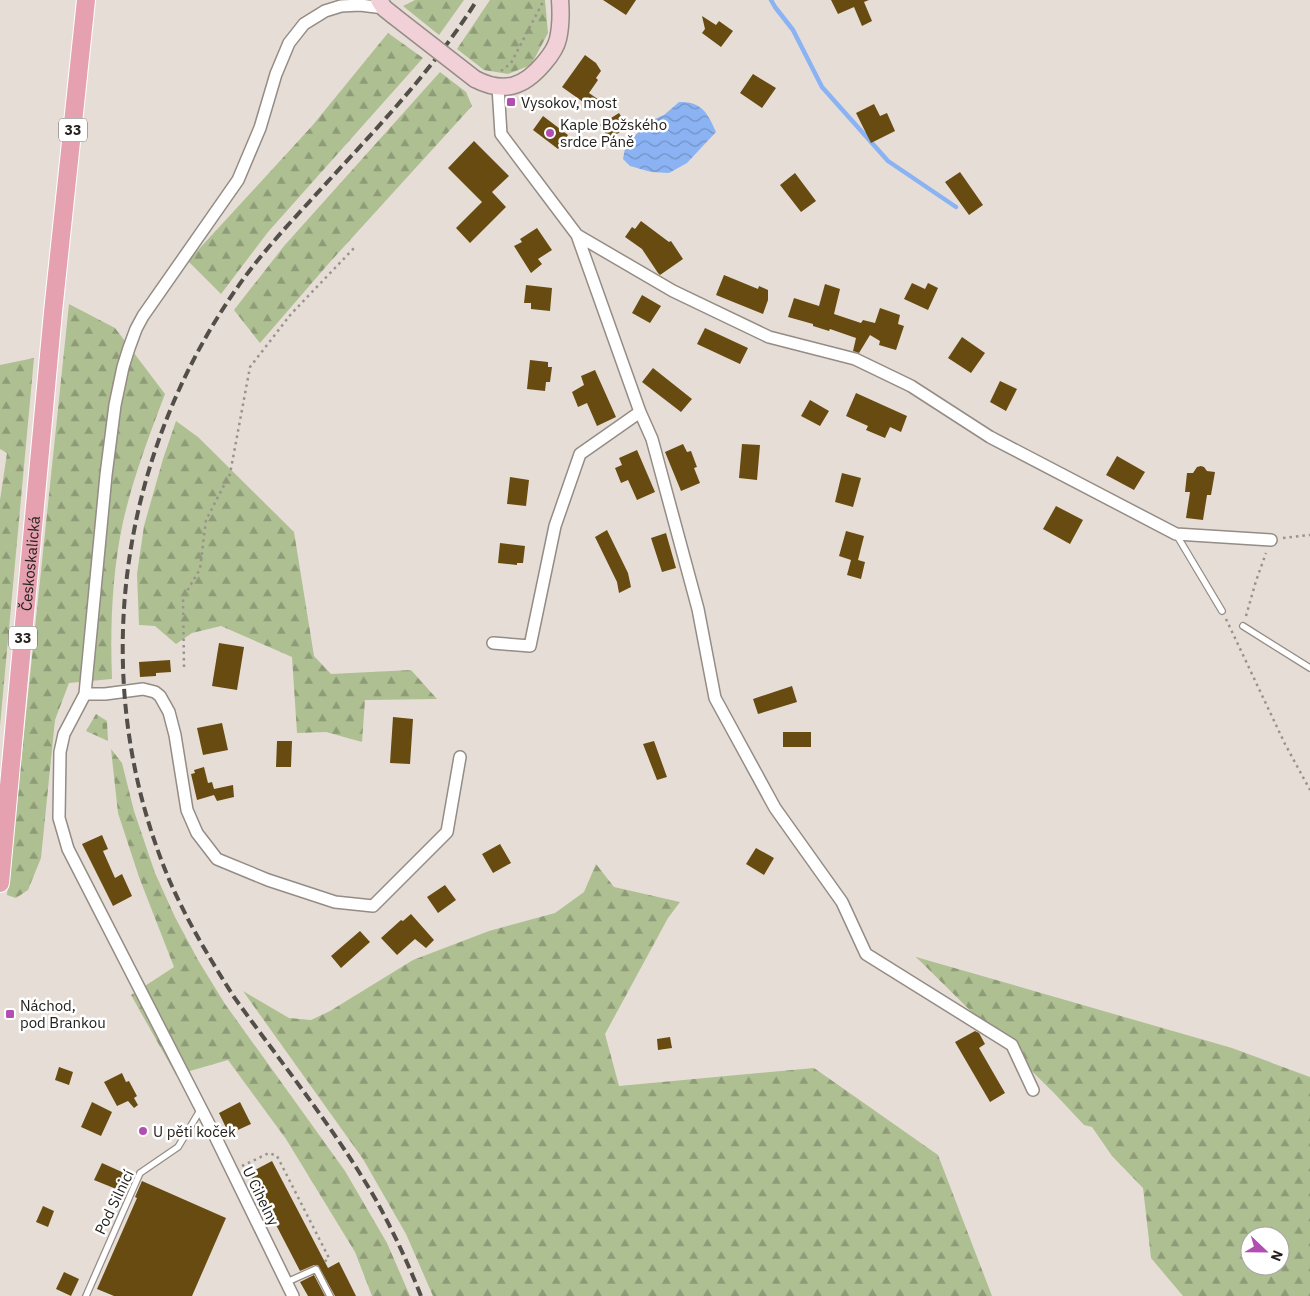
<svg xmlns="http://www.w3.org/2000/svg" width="1310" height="1296" font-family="'IBM Plex Sans',sans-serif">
	<defs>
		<pattern id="forest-firs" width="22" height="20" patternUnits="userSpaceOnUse" patternTransform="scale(1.25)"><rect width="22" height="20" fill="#aebf92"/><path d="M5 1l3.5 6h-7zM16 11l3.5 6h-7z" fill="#8d9b77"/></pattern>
		<pattern id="cemetery-stones" width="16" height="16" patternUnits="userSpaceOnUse" patternTransform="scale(1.25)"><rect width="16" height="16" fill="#aebf92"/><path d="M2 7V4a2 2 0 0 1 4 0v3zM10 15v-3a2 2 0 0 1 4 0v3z" fill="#8d9b77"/></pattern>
		<pattern id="water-waves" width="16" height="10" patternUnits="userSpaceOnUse" patternTransform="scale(1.25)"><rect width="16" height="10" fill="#8bb3f3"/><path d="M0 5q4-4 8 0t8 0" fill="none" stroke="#7191c4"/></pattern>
	</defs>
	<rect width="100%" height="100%" fill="#e6ded6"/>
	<path fill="url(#forest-firs)" fill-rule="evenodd" d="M415,0H464L439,35L403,6Z
		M490,0H545L548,33L531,65L508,74L484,70L457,49Z
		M388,33L423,58L268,232L221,294L188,261L312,126Z
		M440,72L466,92L472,106L330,262L260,343L234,310L284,246Z
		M69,304L115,328L165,394C149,436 133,478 123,522C112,573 110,627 112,679L69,683L55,720L41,858L28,890L16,898L7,895Z
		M34,358L0,726V500L7,453L0,449V365Z
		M176,421L198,437L294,532L314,656L331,674L411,670L437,699L365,700L362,742L326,732L297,733L292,657L221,626L192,633L176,644L155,626L139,625L137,574L144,526L163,459Z
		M111,749L122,763L134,811L155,873L175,917L198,960L225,1004L345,1171L387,1243L410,1296H372L355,1252L286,1139L228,1060L176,1075L131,995L174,967L139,877L118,813Z
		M596,864L614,887L680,902L668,918L605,1034L619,1086L814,1068L938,1155L992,1296H433L406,1234L363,1159L243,991L289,1018L311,1020L330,1011L413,960L489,931L555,913L584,892Z
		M916,957L1232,1048L1310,1077V1296H1183L1151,1258L1143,1188L1112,1156L1092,1127L1084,1125L1054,1093ZM1250,1236H1280V1266H1250Z"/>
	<path fill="url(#cemetery-stones)" d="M96,714L107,721L108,741L86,731Z"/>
	<path fill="url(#water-waves)" d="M679,102C702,101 708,114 716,132L687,163L669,173L651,172L630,166L623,159L626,143L655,119L664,115Z"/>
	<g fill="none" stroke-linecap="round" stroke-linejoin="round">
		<path stroke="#8bb3f3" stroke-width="4.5" d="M771,0L775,7L793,30L822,87L888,161L956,207"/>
	</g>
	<path fill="#684b10" d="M603,0H636L626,15Z
		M831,0H869L864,2L872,21L862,26L854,7L838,14Z
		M702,16L716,25L719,21L733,31L721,47L702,33L705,29Z
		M585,55L596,63L601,71L596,78L598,80L589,93L599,100L593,109L562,87Z
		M753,74L776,88L762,108L740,93Z
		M874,104L880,116L887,113L895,131L871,143L856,113Z
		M619,113L628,127L609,139L600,125Z
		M543,116L568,135L558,149L533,130Z
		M474,141L509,176L492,192L506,207L470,243L456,228L482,202L448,168Z
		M960,172L983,205L969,215L945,182Z
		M795,173L816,201L801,212L780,185Z
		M641,221L669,242L671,241L683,259L660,275L658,273L642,249L625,237L632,227L635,229Z
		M537,228L552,250L538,259L542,264L531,273L514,246L522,242L520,239Z
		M724,275L758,289L759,286L768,290V300L763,314L716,295Z
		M912,283L925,289L928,283L938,288L928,310L904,299Z
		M825,284L840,289L834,314L861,323L863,320L875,323L880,308L900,315L898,324L904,326L896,350L879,345L880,341L870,335L859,353L853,351L856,338L830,329L829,331L813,326V324L788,317L794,298L819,306Z
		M526,285L552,288L550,311L531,309V303H524Z
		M642,295L661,306L650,323L632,313Z
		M705,328L748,348L740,364L697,344Z
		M962,337L985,353L971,373L948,358Z
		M530,360L548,362V367H552L550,382H546L545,391L527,389Z
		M653,368L692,399L681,412L642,382Z
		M595,370L616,417L597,426L587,403L578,407L572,392L584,385L581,376Z
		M1000,381L1017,389L1006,411L990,402Z
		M856,393L907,416L901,432L890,427L885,438L866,430L868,426L846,416Z
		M810,400L829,411L820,426L801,416Z
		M683,444L687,452L691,451L697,467L694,468L700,483L681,491L665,452Z
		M742,444L760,445L757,480L739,478Z
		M637,450L655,492L637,500L628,480L621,483L615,468L622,465L619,458Z
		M1117,456L1145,472L1134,490L1106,475Z
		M1201,466L1204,467L1207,471L1215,472L1211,495H1207L1203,520L1186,518L1190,492H1185L1187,473H1193L1197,467Z
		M842,473L861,478L853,507L835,502Z
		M510,477L529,480L526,506L507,504Z
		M1056,506L1083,520L1070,544L1043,529Z
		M607,530L628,573L631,587L619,593L617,582L595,537Z
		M846,531L864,536L858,560L865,562L861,579L847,575L851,560L839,556Z
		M666,533L676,568L662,572L651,538Z
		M500,543L525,546L523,563H517V565L498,563Z
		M219,643L244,647L237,690L212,686Z
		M170,660L171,672L156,673V676L140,677L139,662Z
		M792,686L797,702L758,714L753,699Z
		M393,717L413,719L410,764L390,763Z
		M222,723L228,750L203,755L197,728Z
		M783,732H811V747H783Z
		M277,741H292L291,767H276Z
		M654,741L667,777L657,780L643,744Z
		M204,767L208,783L212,782L214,789L233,785L234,797L217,801L214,795L197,800L191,774L195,773L194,770Z
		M102,835L108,849L103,851L115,878L122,874L132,896L113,906L82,844Z
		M500,844L511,863L493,873L482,854Z
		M756,848L774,858L764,875L746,864Z
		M445,885L456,900L438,913L427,897Z
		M411,914L434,940L426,948L415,939L397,955L381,938L401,920L403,921Z
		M360,931L370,942L341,968L331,956Z
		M975,1031L979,1033L985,1044L979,1048L1005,1093L990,1102L955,1042Z
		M670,1037L672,1048L658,1050L657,1039Z
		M59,1067L73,1072L69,1085L55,1080Z
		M122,1073L126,1082L129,1081L137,1096L134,1098L138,1105L134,1108L128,1101L117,1106L104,1082Z
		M92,1102L112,1112L101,1136L81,1127Z
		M240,1102L251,1124L229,1134L219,1113Z
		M272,1161L328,1268L339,1262L356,1296H335L318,1265H314L300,1271L249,1173Z
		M102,1163L133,1177L126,1193L94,1180Z
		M142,1181L226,1218L192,1296H114L97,1289L137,1198L135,1197Z
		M43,1206L54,1211L48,1227L36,1222Z
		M64,1272L79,1279L71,1296L56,1289Z
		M314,1275L325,1296H308L300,1282Z"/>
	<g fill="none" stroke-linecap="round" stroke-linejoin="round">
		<g stroke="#948c85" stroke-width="8">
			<path id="lane" d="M1176,534L1222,611
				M1243,626L1310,668
				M287,1282L316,1269L330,1296
				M86,1296L140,1173L178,1147L201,1109"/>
		</g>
		<g stroke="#948c85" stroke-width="14">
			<path id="street" d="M498,87L501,134L577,235L640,412L652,439L698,609L715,698L775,808L842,902L866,954L1012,1045L1033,1090
				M577,235L673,291L769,337L855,359L882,372L911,386L990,437L1176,534L1271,540
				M493,643L530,646L555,526L580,454L640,412
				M85,694H105L143,689L155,692L160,696L169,712L175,735L187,810L197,833L217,859L268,880L335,902L373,906L447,832L460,757
				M293,1296L212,1130L68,849L59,818L60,752L64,734L85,694L106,475L115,405L123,367L129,348L136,329L143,316L238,180L260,128L276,74L289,43L304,24L325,11L341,6L360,5L384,8"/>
		</g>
		<g stroke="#948c85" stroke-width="19">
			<path id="secondary" d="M379,0L384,8L394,16
				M475,79C504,94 524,87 544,63C550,56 556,48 558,39C561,26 561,13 560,0"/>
		</g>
		<g stroke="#fff" stroke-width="20">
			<g id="primary">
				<path id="s1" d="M0,883L53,312L86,0"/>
			</g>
		</g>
		<path stroke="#99938d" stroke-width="2.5" stroke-dasharray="2.5 4" stroke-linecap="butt" d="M501,71L511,63L544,0
			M1283,538L1310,535
			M1246,616L1256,581L1266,553
			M1226,619L1285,744L1310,790
			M184,667L183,598L200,569L206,520L230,474L250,367L291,314L356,246
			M242,1166L269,1153L277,1156L329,1258L324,1262"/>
		<use href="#lane" stroke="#fff" stroke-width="5.5"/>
		<use href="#street" stroke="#fff" stroke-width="11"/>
		<use href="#secondary" stroke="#f2d0d8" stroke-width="16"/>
		<use href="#primary" stroke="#e5a1b0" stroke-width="18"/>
		<path stroke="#534e4a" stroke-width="4" stroke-dasharray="10 5" stroke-linecap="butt" d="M421,1296C408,1263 393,1231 376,1200C335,1129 282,1064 234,997C208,956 182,913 164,867C87,671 120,449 244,278C264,251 287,226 310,201C369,136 431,74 477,0"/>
		<g stroke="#948c85" stroke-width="19" stroke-linecap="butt">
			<path id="secondary-bridge" d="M394,16L475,79"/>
		</g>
		<use href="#secondary-bridge" stroke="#f2d0d8" stroke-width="16"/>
	</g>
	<g fill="#b24db2" stroke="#fff" stroke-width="2">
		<rect x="506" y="97" width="10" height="10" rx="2.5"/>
		<circle cx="550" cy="133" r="5"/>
		<rect x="5" y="1009" width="10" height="10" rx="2.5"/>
		<circle cx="143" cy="1131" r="5"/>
	</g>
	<g text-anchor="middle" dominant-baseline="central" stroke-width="5" stroke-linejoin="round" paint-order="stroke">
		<g fill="#fff" stroke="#666462" stroke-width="1">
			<rect x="59" y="118.5" width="28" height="23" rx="4"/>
			<rect x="9" y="626.5" width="28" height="23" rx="4"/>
		</g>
		<g font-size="14" font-weight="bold" fill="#24211e">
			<text x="73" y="130">33</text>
			<text x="23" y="638">33</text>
		</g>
		<g font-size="15" fill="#24211e" stroke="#fff" text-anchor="start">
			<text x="521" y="102">Vysokov, most</text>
			<text x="560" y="124">Kaple Božského<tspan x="560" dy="17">srdce Páně</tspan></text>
			<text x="20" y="1005">Náchod,<tspan x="20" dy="17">pod Brankou</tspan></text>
			<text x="153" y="1131">U pěti koček</text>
		</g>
		<g font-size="15" fill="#24211e" stroke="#fff">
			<text stroke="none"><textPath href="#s1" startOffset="321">Českoskalická</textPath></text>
			<text transform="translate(261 1196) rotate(64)">U Cihelny</text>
			<text transform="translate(114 1202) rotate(-64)">Pod Silnicí</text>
		</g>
	</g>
	<g transform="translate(1265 1251) rotate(112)"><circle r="24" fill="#ffffff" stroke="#a7a6a5"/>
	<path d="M0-4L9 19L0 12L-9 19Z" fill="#b24db2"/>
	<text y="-8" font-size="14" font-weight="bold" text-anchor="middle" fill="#24211e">N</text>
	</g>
</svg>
